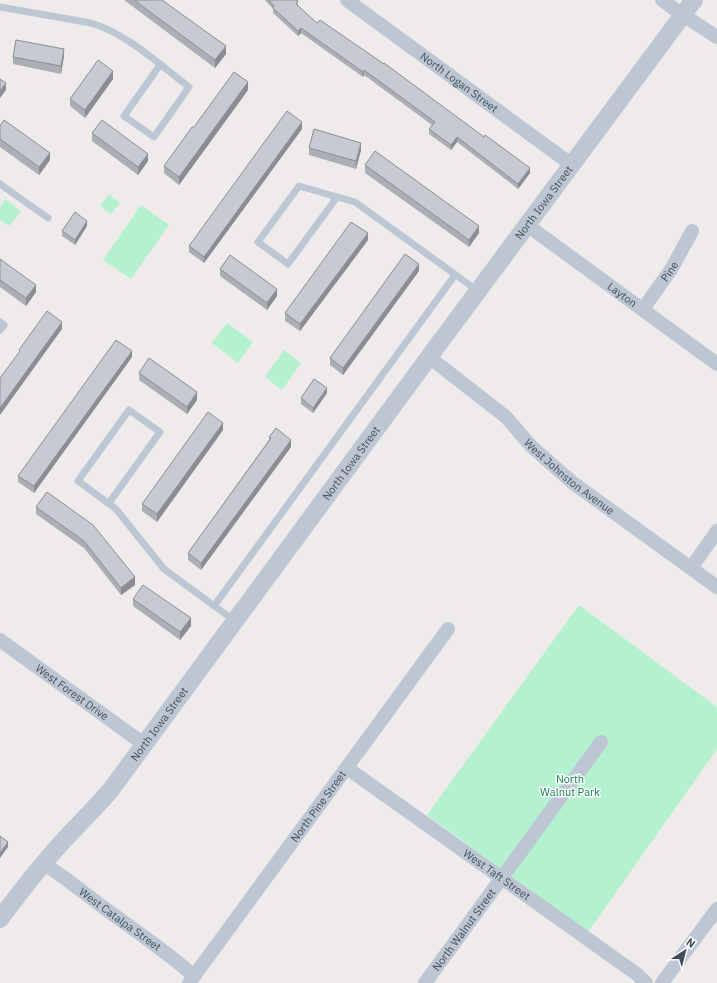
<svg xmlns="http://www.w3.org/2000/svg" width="717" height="983" font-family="'IBM Plex Sans',sans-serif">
	<rect width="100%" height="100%" fill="#efebeb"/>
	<path fill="#b4f2cf" d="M109,194L120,203L111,214L100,206Z
		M5,199L21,211L9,226L0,220V207Z
		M141,205L169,225L131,279L103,260Z
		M227,323L253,342L238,363L212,343Z
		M284,350L301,363L282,390L265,377Z
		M579,605L717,707V749L588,932L427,815Z"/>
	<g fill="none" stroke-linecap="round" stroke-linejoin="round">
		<path stroke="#bdc7d3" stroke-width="7" d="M0,7L91,23C126,33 160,65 189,87L154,137L124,116L160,65
			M0,184L48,218
			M337,197L288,264L258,242L299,186L355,202L478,291
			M0,322L4,325L0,330
			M109,503L160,432L129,410L78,481L116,509L164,569L235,621
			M214,606L455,275"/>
		<g stroke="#bdc7d3" stroke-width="14">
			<path id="s1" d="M347,0L572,165"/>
			<path d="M662,0L683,15L717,37"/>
			<path id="s2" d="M527,225L717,364"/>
			<path id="s3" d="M643,309L672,268L692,231"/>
			<path id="s4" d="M429,357L506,417L531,446L573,483L717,587"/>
			<path d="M691,568L717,531"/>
			<path id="s5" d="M0,640L145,745"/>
			<path id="s6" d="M347,768L638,975L646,983"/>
			<path id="s7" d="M44,864C65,877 84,893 103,907C134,930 166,951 194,976"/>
			<path id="s8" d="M189,983L448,629"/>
			<path id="s9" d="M425,983L601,742"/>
			<path d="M662,983L717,909"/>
		</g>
		<path stroke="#bdc7d3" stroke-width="18" id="s10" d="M0,919C20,892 41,865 64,840C79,824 95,808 110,791L429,357L694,0"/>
	</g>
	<path fill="#abaeb5" d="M124,0H162L226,54L215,68Z
		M265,0H297L298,6L317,23L530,173L518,189L457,142L451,150L429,134V129L432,125L364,75L363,77L301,33L298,36L273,13V9Z
		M64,56L61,74L13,64V57Z
		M113,79L85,118L70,106V99Z
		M248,90L179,185L164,173V166L194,127Z
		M0,126L50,160L39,175L0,147Z
		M302,129L204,263L189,252V246Z
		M92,133L148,161L138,175L92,141Z
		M309,148L361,150L356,169L309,155Z
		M365,165L479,233L469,247L365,173Z
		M87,226L75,245L62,236V231Z
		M368,240L300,331L285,321V313Z
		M0,259L36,292L26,306L0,287Z
		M220,269L277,296L267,310L220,276Z
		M419,271L343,375L330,365V358Z
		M132,357L34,493L18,482V476Z
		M139,373L197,400L187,414L139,380Z
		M327,393L313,413L301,404V398Z
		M223,430L157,522L142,511V504Z
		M269,437L291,447L201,570L188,560V553L269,440Z
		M47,492L135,585L121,595L84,548L36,514V507Z
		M133,599L191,626L180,640L133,606Z"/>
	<path fill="#8b8d93" d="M301,28V33L298,36V31Z
		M226,46V54L215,68V60Z
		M64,49V56L61,74V66Z
		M364,70V75L363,77V72Z
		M113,71V79L85,118V110Z
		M248,82V90L179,185V177Z
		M6,83V90L0,98V91Z
		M302,122V129L204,263V257Z
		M457,137V142L451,150V145Z
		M361,143V150L356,169V161Z
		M50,153V160L39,175V167Z
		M148,154V161L138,175V167Z
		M530,168V173L518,189V184Z
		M87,221V226L75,245V240Z
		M479,226V233L469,247V240Z
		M368,233V240L300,331V324Z
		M419,264V271L343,375V368Z
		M36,285V292L26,306V298Z
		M277,289V296L267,310V303Z
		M62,322V329L0,415V408Z
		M132,351V357L34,493V486Z
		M327,388V393L313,413V408Z
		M197,392V400L187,414V407Z
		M223,423V430L157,522V514Z
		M291,440V447L201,570V563Z
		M135,577V585L121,595V588Z
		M191,618V626L180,640V632Z
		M8,842V847L0,858V853Z"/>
	<path fill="#c7cad2" stroke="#8b8d93" d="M134,0H162L226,46L215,60Z
		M269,0H297L298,1L296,4L317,23L320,20L384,64V63L476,131L484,137L485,135L530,168L518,184L457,137L451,145L429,129L435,122L364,70L363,72L301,28L298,31L273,8L274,6Z
		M16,40L64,49L61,66L13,57Z
		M98,60L113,71L85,110L70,99Z
		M234,72L248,82L179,177L164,166L192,127H194Z
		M0,79L6,83L0,91Z
		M287,111L302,122L204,257L189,246Z
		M4,120L50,153L39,167L0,139V126Z
		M102,120L148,154L138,167L92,133Z
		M314,129L361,143L356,161L309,148Z
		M375,151L479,226L469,240L365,165Z
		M75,212L87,221L75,240L62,231Z
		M351,222L368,233L300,324L285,313Z
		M405,254L419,264L343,368L330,358Z
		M230,255L277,289L267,303L220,269Z
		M0,259L36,285L26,298L0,280Z
		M47,311L62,322L0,408V378L20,351L19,350Z
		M116,340L132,351L34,486L18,476Z
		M149,358L197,392L187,407L139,373Z
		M314,379L327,388L313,408L301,398Z
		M208,412L223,423L157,514L142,504Z
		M276,428L291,440L201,563L188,553L271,438L269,437Z
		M47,492L93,525L135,577L121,588L84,541L36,507Z
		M143,585L191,618L180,632L133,599Z
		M0,836L8,842L0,853Z"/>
	<g text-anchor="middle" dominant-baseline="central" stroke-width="3" stroke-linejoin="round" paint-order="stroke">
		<g font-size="11" fill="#424e5b" stroke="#fff">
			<text stroke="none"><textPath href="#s1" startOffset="139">North Logan Street</textPath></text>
			<text stroke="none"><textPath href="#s10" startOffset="900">North Iowa Street</textPath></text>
			<text stroke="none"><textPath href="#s3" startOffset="46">Pine</textPath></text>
			<text stroke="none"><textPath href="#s2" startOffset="118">Layton</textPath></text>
			<text stroke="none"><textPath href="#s10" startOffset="576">North Iowa Street</textPath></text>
			<text stroke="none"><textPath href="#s4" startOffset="185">West Johnston Avenue</textPath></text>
			<text stroke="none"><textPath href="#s5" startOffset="89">West Forest Drive</textPath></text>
			<text stroke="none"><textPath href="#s10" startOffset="252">North Iowa Street</textPath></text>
			<text stroke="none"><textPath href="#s8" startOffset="219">North Pine Street</textPath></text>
			<text stroke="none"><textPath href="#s6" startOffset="184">West Taft Street</textPath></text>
			<text stroke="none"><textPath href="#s7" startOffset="94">West Catalpa Street</textPath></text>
			<text stroke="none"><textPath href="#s9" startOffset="66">North Walnut Street</textPath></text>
		</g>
		<g font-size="11" fill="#0e824d" stroke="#fff">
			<text x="570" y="779">North<tspan x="570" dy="13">Walnut Park</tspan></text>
		</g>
	</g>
	<g transform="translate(685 951) rotate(36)" stroke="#ffffff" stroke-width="3" paint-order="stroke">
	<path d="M0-3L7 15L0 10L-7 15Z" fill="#424e5b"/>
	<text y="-6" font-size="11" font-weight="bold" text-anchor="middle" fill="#424e5b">N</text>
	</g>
</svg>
